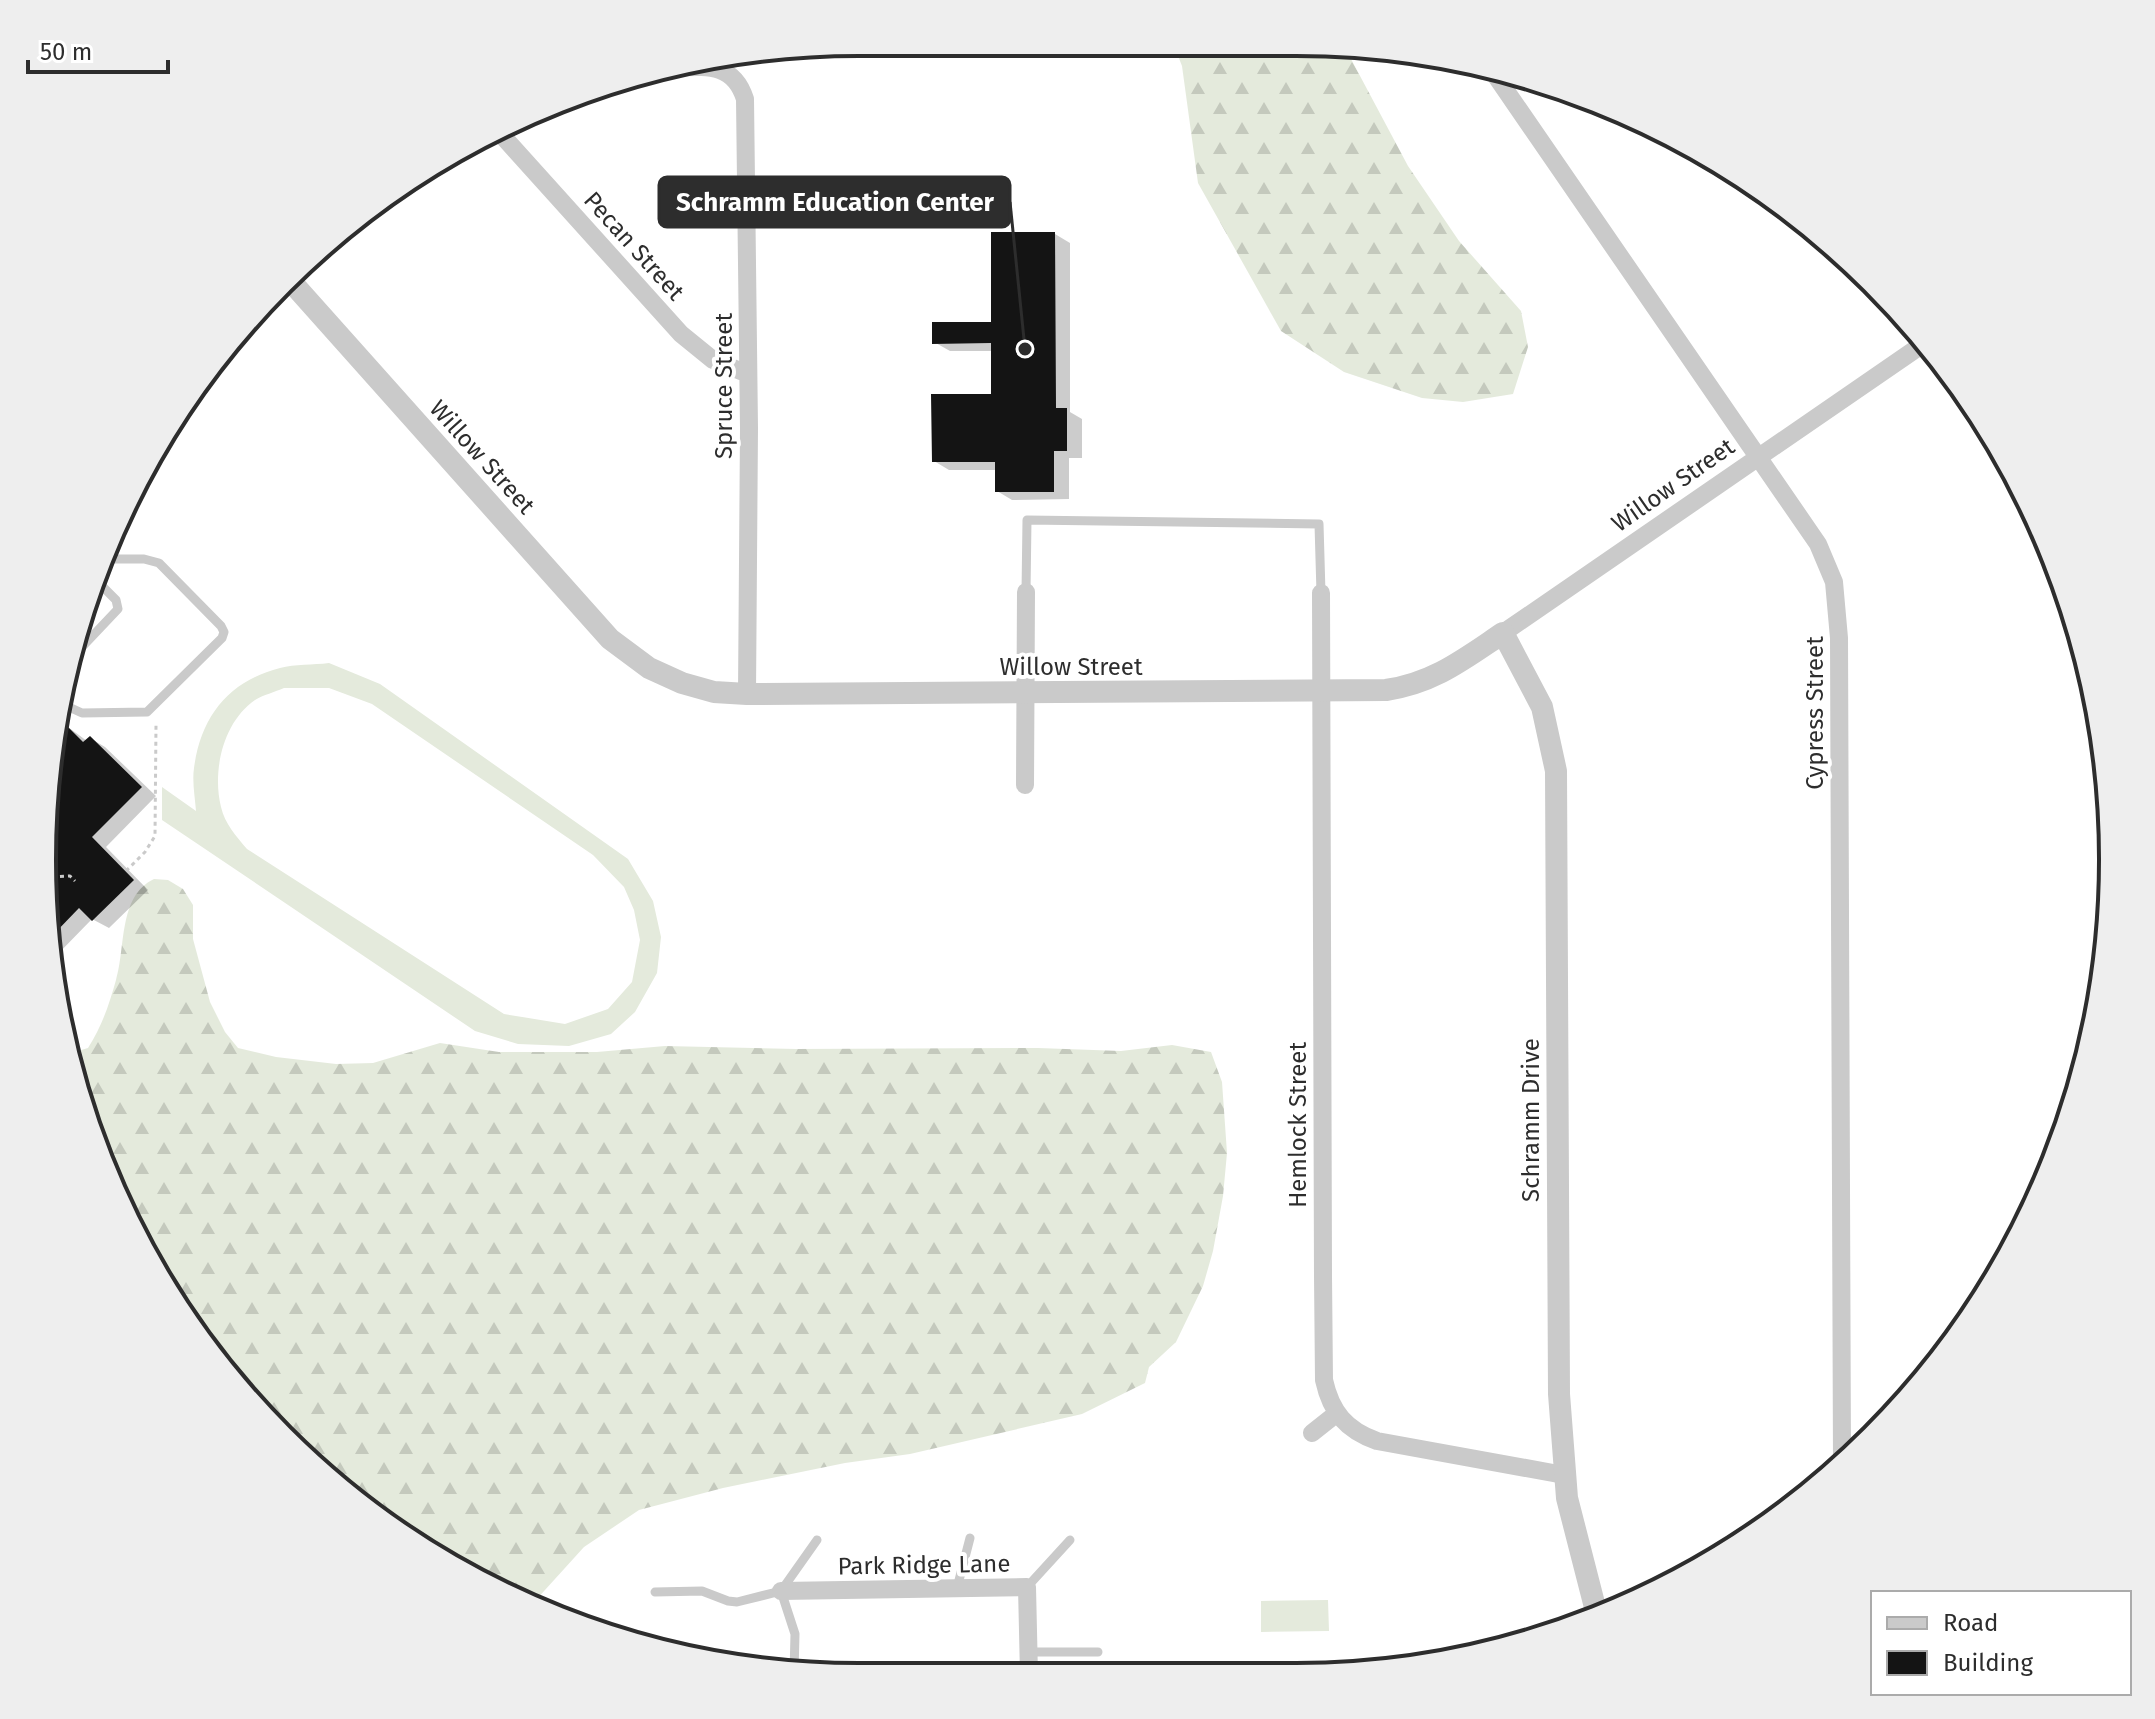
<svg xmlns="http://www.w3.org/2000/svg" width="2155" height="1719" font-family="'Fira Sans',sans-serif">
	<defs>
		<pattern id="forest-firs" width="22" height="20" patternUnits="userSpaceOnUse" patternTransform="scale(2)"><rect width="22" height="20" fill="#e4eadc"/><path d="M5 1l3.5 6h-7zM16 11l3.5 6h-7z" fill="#c4c9bd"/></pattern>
	</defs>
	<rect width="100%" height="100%" fill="#fff"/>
	<path fill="url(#forest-firs)" d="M1173,43L1343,44L1408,166L1459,241L1521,311L1528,347L1513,394L1463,402L1422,398L1344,372L1281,331L1198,183L1182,66Z
		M154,879L168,880L183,889L193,905V939L210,1002L225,1032L238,1048L276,1057L336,1064L373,1063L440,1043L499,1052H597L665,1046L796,1049L1038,1048L1121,1051L1172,1045L1211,1052L1222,1082L1227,1153L1223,1196L1213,1251L1203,1286L1176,1342L1149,1367L1145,1383L1082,1414L910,1454L845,1463L723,1488L639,1510L584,1547L535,1601L534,1606L498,1593L361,1508L245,1398L127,1221L70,1071L68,1054L88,1048C102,1026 109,1005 116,980C126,948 118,896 154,879Z"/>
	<path fill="#e4eadc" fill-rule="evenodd" d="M329,663L380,684L628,859L653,901L661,937L657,973L635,1012L611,1034L569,1046L518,1044L475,1031L162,820V787L196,811C195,797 192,782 194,768C201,716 229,681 280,668C295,664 313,665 329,663ZM284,688H329L372,704L593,855L624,887L634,910L640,940L632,982L608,1009L565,1024L504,1014L247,849C236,836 225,824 221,807C212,771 223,722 255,700C263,695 275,692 284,688Z
		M1328,1600L1329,1631L1261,1632V1601Z"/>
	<path fill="#0003" d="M1055,234L1070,243V412L1082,419V458H1069V499L1012,500L997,491V470H949L934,461L993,395V351H950L934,342L993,324Z
		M61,722L87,741L90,738L105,747L156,796L106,847L148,890L109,928L92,919L55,957L42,859Z"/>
	<path fill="#141414" d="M991,232H1055L1056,408H1067V451H1054V492H995V462H932L931,394H991V343L932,344V322H991Z
		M60,719L83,742L90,736L142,787L92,837L134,880L92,921L79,908L52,936L42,859Z"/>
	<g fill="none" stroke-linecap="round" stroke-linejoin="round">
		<path stroke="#cacaca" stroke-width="3" stroke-dasharray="4 4" stroke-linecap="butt" d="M126,871L145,852L155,836L156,725
			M52,877L70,876L75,881"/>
		<path stroke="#cacaca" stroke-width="9" d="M1026,592L1027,520L1319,524L1321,593
			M83,646L118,609L116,600L97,581
			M68,660L83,646L74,637
			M63,700L71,708L82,713L147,712L222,638L224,632L221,626L159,563L144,559H107
			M1027,1587L1070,1540
			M957,1588L970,1538
			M781,1591L795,1634L794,1673
			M655,1592L702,1591L728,1601L737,1602L781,1591L817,1540
			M1028,1652H1098"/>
		<path stroke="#cacaca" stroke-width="18" d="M663,68C699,68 732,58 745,99L749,428L747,694
			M1491,69L1818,544L1834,582L1839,638L1842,1462
			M499,132L681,334L713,360L748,374
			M1321,593L1323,1276L1324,1380C1331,1412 1346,1430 1377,1441L1564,1475
			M1503,633L1926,342
			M1025,785L1026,592
			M1312,1433L1336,1414
			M781,1591L1027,1587L1029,1675"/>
		<path stroke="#cacaca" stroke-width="22" d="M287,277L610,639L649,668L682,683L714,692L747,694L1386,690C1434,683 1464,659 1503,633L1542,707L1556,771L1559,1394L1567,1498L1597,1615"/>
	</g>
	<g text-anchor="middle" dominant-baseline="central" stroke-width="8" stroke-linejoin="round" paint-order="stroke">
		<g font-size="24" fill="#2d2d2d" stroke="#fff">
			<text transform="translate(634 246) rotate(48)">Pecan Street</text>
			<text transform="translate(724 386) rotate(-90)">Spruce Street</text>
			<text transform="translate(482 457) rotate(48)">Willow Street</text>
			<text transform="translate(1673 485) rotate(-35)">Willow Street</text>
			<text x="1071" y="667">Willow Street</text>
			<text transform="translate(1815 713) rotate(-90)">Cypress Street</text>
			<text transform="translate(1531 1120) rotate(-90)">Schramm Drive</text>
			<text transform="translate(1298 1125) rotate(-90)">Hemlock Street</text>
			<text transform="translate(924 1565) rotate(-1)">Park Ridge Lane</text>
		</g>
	</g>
	<path d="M0 0H2155V1719H0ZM859 56H1296A803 803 0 0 1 2099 859V860A803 803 0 0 1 1296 1663H859A803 803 0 0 1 56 860V859A803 803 0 0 1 859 56Z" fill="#eee" fill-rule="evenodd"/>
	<path fill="none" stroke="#2d2d2d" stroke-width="4" d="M859 56H1296A803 803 0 0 1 2099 859V860A803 803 0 0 1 1296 1663H859A803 803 0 0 1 56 860V859A803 803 0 0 1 859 56Z"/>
	<path fill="none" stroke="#2d2d2d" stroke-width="3" d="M1025 349L1010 202"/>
	<circle fill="#2d2d2d" stroke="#fff" stroke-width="3" cx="1025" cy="349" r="8"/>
	<rect fill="#2d2d2d" stroke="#2d2d2d" stroke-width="3" x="659" y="177" width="351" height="50" rx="8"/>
	<g font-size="26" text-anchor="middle" font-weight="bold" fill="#fff">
		<text x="835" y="211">Schramm Education Center</text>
	</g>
	<rect x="1871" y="1591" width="260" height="104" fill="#ffffff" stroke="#ababab" stroke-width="2"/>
	<rect x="1887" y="1617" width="40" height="12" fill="#cacaca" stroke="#ababab" stroke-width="2"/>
	<text x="1943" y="1631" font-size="24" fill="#2d2d2d">Road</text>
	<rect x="1887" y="1651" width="40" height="24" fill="#141414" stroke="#ababab" stroke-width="2"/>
	<text x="1943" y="1671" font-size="24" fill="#2d2d2d">Building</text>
	<path d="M28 60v12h140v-12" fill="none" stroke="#2d2d2d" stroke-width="4"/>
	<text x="40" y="60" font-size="24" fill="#2d2d2d" stroke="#ffffff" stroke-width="6" paint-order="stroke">50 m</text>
</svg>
